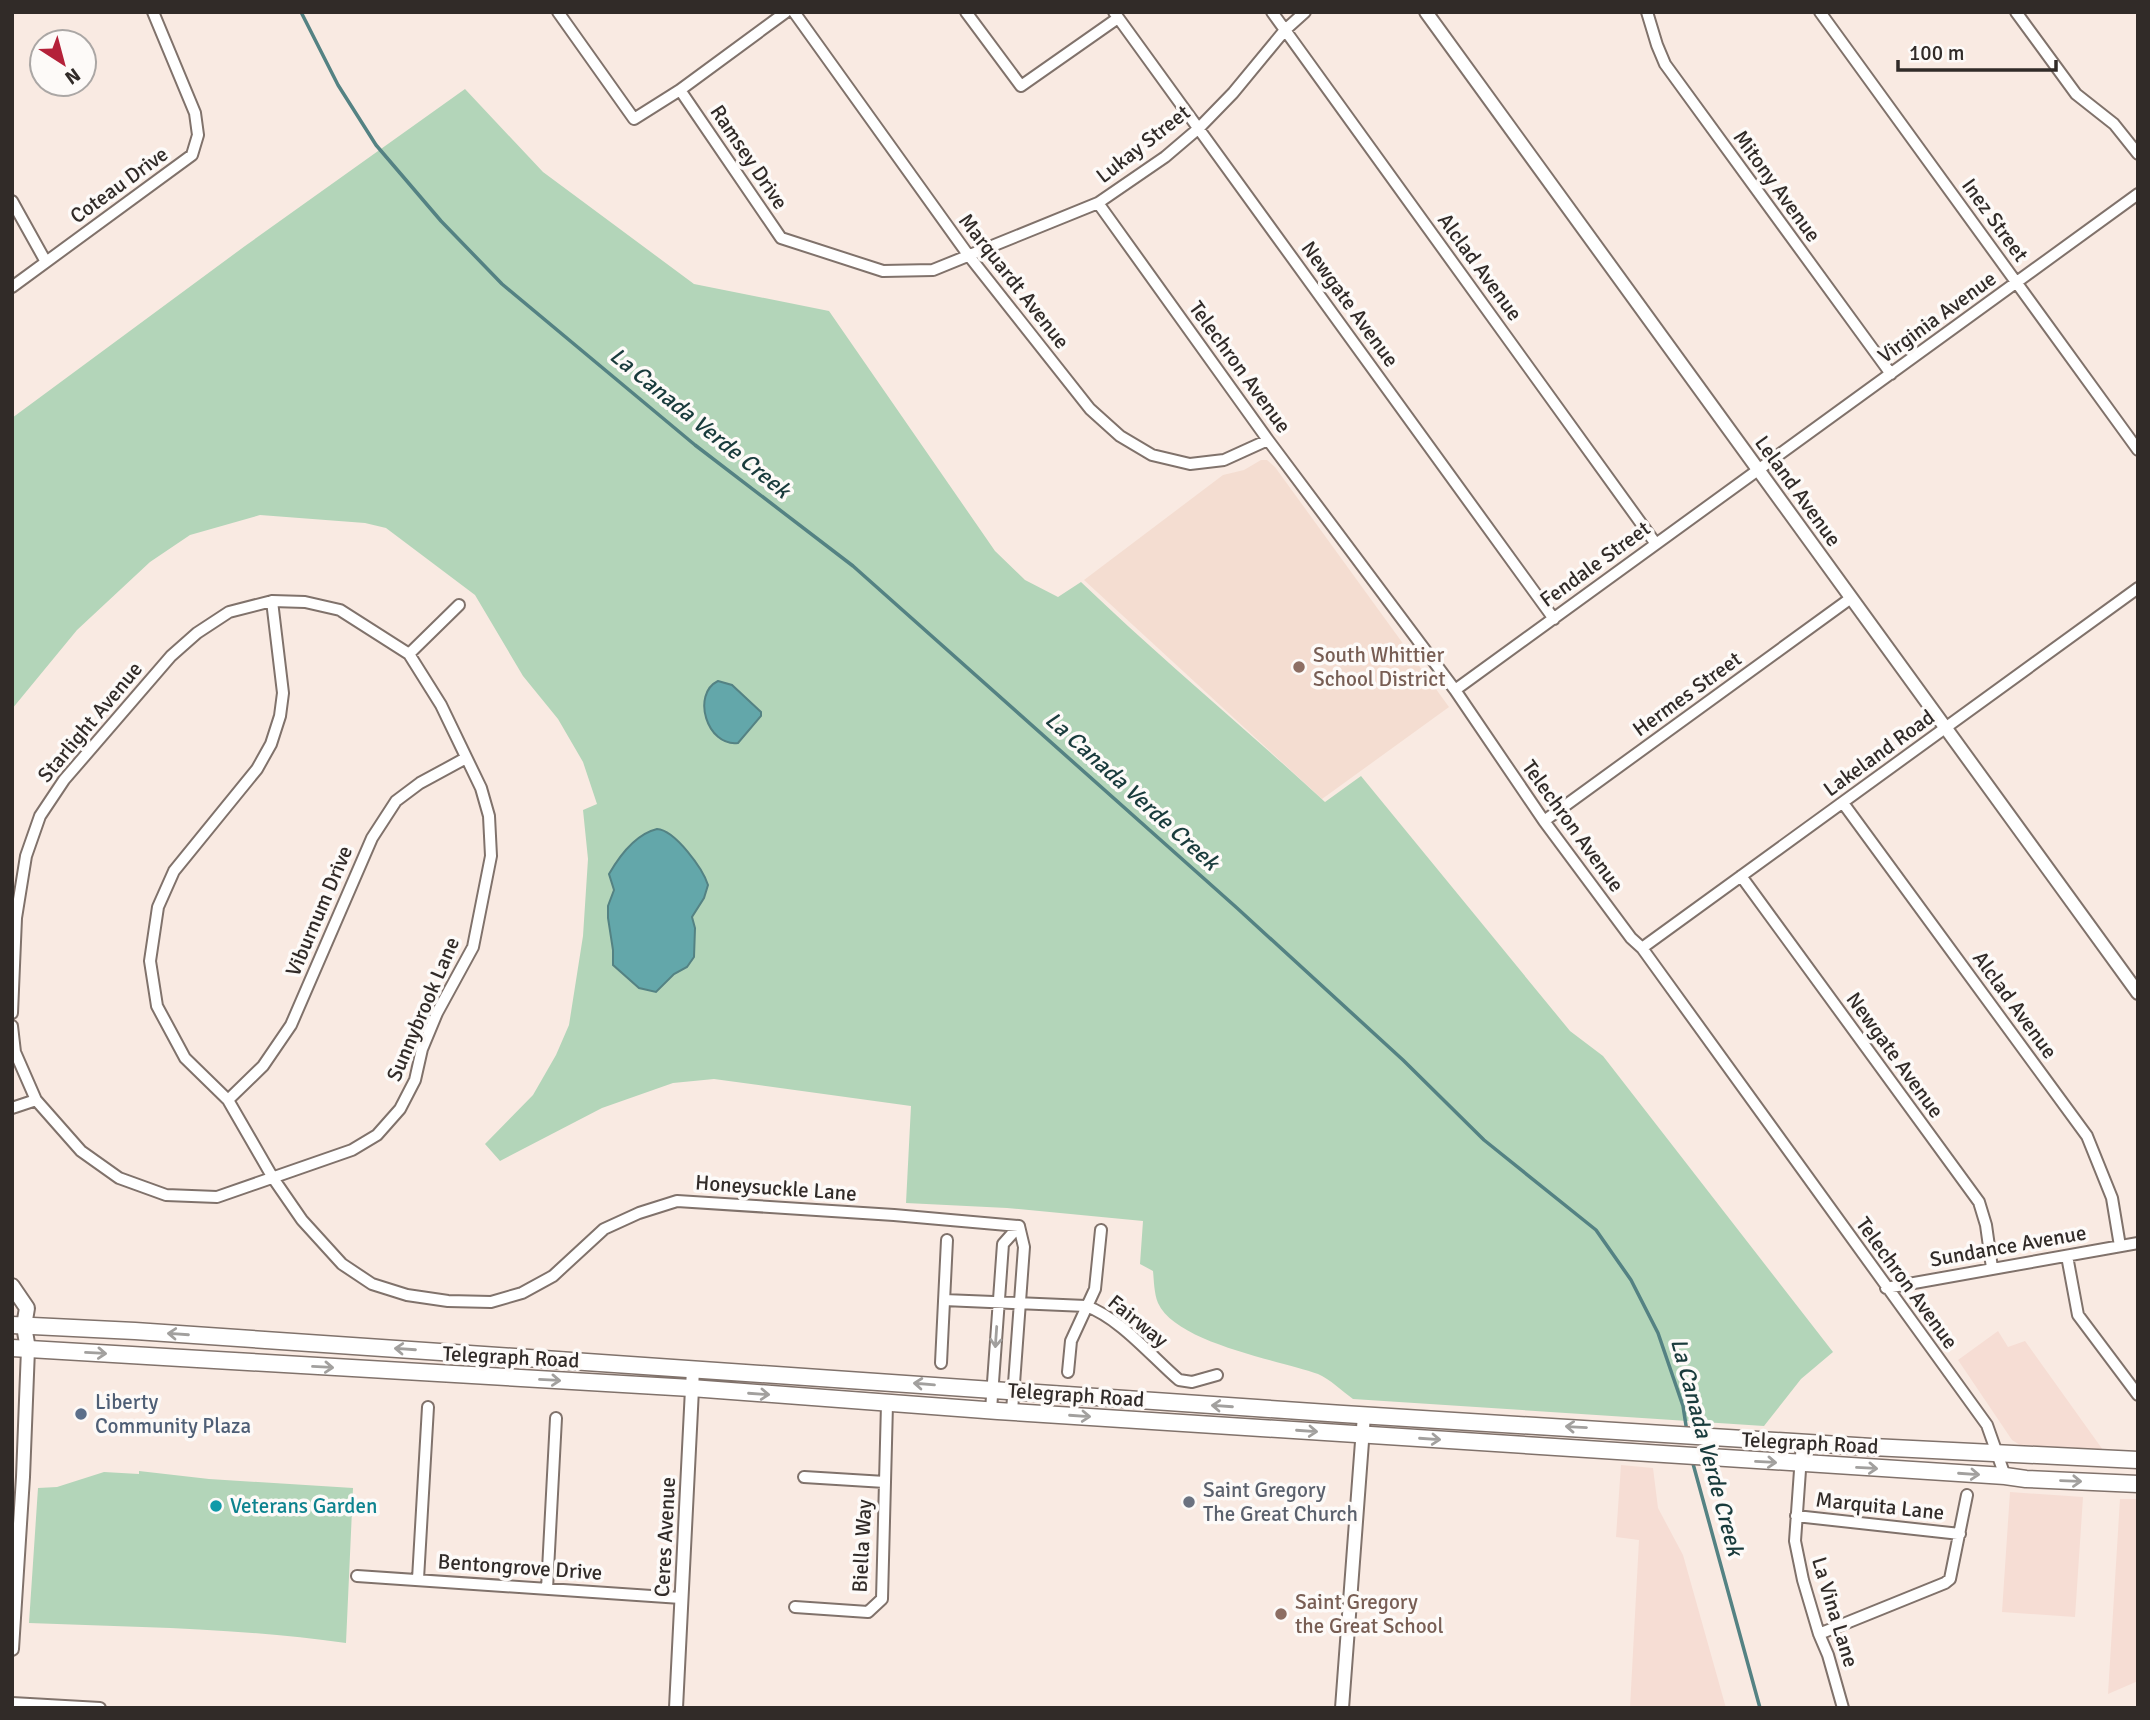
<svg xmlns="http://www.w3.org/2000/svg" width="2150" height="1720" font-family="Signika,sans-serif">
	<rect width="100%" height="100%" fill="#f9eae2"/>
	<path fill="#f6ddd4" d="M1998,1331L2008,1347L2025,1341L2103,1450L2020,1445L2012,1440L1958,1360Z
		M1621,1465L1653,1468L1658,1508L1683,1555L1726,1708H1630L1639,1540L1616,1537Z
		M2010,1492L2083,1497L2075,1617L2002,1612Z
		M2120,1499H2138V1681L2108,1694Z"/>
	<path fill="#f4ddd1" d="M1261,460H1267L1275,467L1449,707L1322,799L1084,580L1223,475L1244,470Z"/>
	<path fill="#b3d5b9" d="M465,89L543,172L694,284L829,311L995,551L1025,580L1058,597L1081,582C1160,658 1245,728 1325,802L1361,776L1570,1031L1603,1056L1833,1352L1801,1379L1764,1426L1353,1399C1342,1391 1330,1379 1318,1374C1278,1360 1176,1343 1158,1303C1154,1293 1154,1281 1153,1271L1140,1264L1143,1221L1007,1208L906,1203L911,1106L714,1079L673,1083L602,1108L500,1161L485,1144L533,1095L556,1055L569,1025L583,936L588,859L583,810L597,804L583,762L558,719L523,676L475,595L386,528L365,523L260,515L190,535L150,562L77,630L12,709V418L245,246Z
		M139,1471L209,1479L353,1488L346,1643C241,1628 134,1627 29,1623L38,1488L57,1487L104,1472L139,1474Z"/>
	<path fill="#63a7aa" stroke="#548283" stroke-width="2" d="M718,681L732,685L761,712V716L738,743C707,747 691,694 718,681Z
		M657,829C675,830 703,869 708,885L704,898L692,917L695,928L694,957L687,967L674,974L656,992L639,988L613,965V950L608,918V906L614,890L609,874C620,855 636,834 657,829Z"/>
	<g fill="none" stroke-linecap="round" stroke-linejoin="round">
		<path stroke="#548283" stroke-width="3.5" d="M301,12L338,85L376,145L441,221L502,284L695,445L853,566L1237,908L1403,1060L1484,1140L1596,1230L1631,1280L1658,1333L1683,1406L1687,1432
			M1692,1460L1760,1708"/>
		<g stroke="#80726b" stroke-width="14">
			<path id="minor" d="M558,12L634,119L680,90L781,238L883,271L933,270L1098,203L1165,157L1199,128L1233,93L1285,30L1305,12
				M794,12L969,256L1090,409L1120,436L1152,455L1190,464L1224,460L1268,440
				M966,12L1021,86L1118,18
				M1114,12L1554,619
				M1272,12L1656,544
				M1647,12L1657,45L1665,64L1891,374
				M1820,12L2138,450
				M2016,12L2076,94L2114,124L2138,154
				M680,90L786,12
				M12,201L46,262
				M1098,203L1268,440L1455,690L1544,821L1631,938L1642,948L1987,1425L2005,1476
				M12,287L192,155L198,135L195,113L153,12
				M272,601L283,693L280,716L271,744L257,769L174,871L158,907L150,961L157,1006L185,1058L228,1100L273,1178L302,1220L342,1264L372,1284L407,1295L448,1301L491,1302L522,1293L553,1276L604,1229L639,1213L677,1201L894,1215L1019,1226
				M409,654L459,605
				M1455,690L2138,194
				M1843,803L2087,1136L2112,1198L2120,1246
				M1544,821L1851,598
				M1741,876L1979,1202L1986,1225L1992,1268
				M1642,948L2138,588
				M12,1013L16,918L26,856L40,816L64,780L171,656L197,633L229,612L272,601L305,602L340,610L409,654L441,705L481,788L489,816L491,856L473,947L437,1013L422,1049L415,1080L400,1109L377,1135L352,1150L217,1197L166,1195L119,1178L81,1151L36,1100L15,1052L12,1026
				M228,1100L263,1066L291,1025L372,838L396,801L420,783L466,758
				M12,1108L36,1100
				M2067,1256L2078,1315L2138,1395
				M1886,1288L2138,1243
				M944,1300L1086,1306C1120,1318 1152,1357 1179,1380L1192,1382L1217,1375
				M941,1363L947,1240
				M1068,1372L1071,1341L1095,1289L1101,1230
				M991,1410L1003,1244L1019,1226
				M1012,1411L1024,1247L1019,1226
				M1802,1442L1795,1541L1803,1580L1819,1634L1828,1655L1843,1708
				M804,1477L885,1482
				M1796,1516L1960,1534
				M357,1576L681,1598
				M418,1579L428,1407
				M547,1589L556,1418
				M795,1607L868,1612L882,1599L887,1404
				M1819,1634L1945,1583L1950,1579L1967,1495
				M12,1703L100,1708"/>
		</g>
		<g stroke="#80726b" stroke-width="16">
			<path id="tertiary" d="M1426,12L2138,993
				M12,1649L23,1477L28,1349
				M676,1708L693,1369
				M1342,1708L1364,1415"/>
		</g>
		<g stroke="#80726b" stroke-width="18">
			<path id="secondary" d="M12,1286L27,1308L24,1326L28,1349"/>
		</g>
		<g stroke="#80726b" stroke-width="19">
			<path id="primary" d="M12,1325L135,1331L1343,1414L1872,1447L2138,1460
				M12,1348L691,1388L998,1411L2005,1476L2026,1479L2138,1484"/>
		</g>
		<use href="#minor" stroke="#fff" stroke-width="10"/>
		<use href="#tertiary" stroke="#fff" stroke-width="12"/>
		<use href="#secondary" stroke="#fff" stroke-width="14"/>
		<use href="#primary" stroke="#fff" stroke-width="16"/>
	</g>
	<defs><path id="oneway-shaft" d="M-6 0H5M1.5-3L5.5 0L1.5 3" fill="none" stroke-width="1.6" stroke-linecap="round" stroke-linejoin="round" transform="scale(1.75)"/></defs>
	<g stroke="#a2a09e">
		<use href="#oneway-shaft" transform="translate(178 1334) rotate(-176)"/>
		<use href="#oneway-shaft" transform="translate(996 1337) rotate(94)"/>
		<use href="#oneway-shaft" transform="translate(405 1349) rotate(-176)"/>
		<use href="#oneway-shaft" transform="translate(96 1353) rotate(3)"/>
		<use href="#oneway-shaft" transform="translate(323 1367) rotate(3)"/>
		<use href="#oneway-shaft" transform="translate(550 1380) rotate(3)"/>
		<use href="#oneway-shaft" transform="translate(924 1384) rotate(-175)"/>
		<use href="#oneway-shaft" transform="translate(759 1394) rotate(4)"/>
		<use href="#oneway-shaft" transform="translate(1222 1406) rotate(-176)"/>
		<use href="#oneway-shaft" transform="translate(1080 1416) rotate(4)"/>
		<use href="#oneway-shaft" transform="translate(1576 1427) rotate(-177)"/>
		<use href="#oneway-shaft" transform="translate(1307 1431) rotate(4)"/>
		<use href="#oneway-shaft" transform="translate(1430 1439) rotate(4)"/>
		<use href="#oneway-shaft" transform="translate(1766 1462) rotate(3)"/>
		<use href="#oneway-shaft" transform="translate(1867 1468) rotate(3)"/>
		<use href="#oneway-shaft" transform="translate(1969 1474) rotate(4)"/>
		<use href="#oneway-shaft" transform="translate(2071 1481) rotate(2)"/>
	</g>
	<g fill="#8d6e63" stroke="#fdfaf8" stroke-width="2.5">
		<circle cx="1299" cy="667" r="7"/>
		<circle cx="1281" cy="1614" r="7"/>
	</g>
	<circle fill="#5c6f8a" stroke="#fdfaf8" stroke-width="2.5" cx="81" cy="1414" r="7"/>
	<circle fill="#6b7280" stroke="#fdfaf8" stroke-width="2.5" cx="1189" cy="1502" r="7"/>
	<circle fill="#0f9aa8" stroke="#fdfaf8" stroke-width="2.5" cx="216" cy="1506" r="7"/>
	<g text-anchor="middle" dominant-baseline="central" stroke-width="7" stroke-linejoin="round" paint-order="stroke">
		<g font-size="21" fill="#312b28" stroke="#fdfaf8">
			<text transform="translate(1143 144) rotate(-38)">Lukay Street</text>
			<text transform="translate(749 157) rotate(56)">Ramsey Drive</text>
			<text transform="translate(119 185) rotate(-36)">Coteau Drive</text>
			<text transform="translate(1777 186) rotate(54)">Mitony Avenue</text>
			<text transform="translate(1995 220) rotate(54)">Inez Street</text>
			<text transform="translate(1480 267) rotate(54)">Alclad Avenue</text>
			<text transform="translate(1014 281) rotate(52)">Marquardt Avenue</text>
			<text transform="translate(1350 304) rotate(54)">Newgate Avenue</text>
			<text transform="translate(1937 317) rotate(-36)">Virginia Avenue</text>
			<text transform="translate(1240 367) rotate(54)">Telechron Avenue</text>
			<text transform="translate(1798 491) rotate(54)">Leland Avenue</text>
			<text transform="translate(1595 564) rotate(-36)">Fendale Street</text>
			<text transform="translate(1687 694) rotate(-36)">Hermes Street</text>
			<text transform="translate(90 722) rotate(-50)">Starlight Avenue</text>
			<text transform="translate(1879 753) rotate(-36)">Lakeland Road</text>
			<text transform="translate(1573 826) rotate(54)">Telechron Avenue</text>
			<text transform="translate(319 911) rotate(-67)">Viburnum Drive</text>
			<text transform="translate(2015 1005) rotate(54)">Alclad Avenue</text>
			<text transform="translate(423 1009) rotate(-67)">Sunnybrook Lane</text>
			<text transform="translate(1895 1055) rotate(54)">Newgate Avenue</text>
			<text transform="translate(776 1188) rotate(4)">Honeysuckle Lane</text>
			<text transform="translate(2008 1246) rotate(-10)">Sundance Avenue</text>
			<text transform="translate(1907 1283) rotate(54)">Telechron Avenue</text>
			<text transform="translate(1138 1321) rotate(39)">Fairway</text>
			<text transform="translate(511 1357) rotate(3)">Telegraph Road</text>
			<text transform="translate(1076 1395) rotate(4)">Telegraph Road</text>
			<text transform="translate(1810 1443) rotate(3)">Telegraph Road</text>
			<text transform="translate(1880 1506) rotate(6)">Marquita Lane</text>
			<text transform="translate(665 1537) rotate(-87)">Ceres Avenue</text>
			<text transform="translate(862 1546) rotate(-87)">Biella Way</text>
			<text transform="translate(520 1567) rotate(4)">Bentongrove Drive</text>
			<text transform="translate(1835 1612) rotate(73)">La Vina Lane</text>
		</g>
		<g font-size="21" fill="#785e54" stroke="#fdfaf8" text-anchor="start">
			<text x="1313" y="655">South Whittier<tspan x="1313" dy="24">School District</tspan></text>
			<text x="1295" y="1602">Saint Gregory<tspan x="1295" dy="24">the Great School</tspan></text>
		</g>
		<g font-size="21" fill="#4e5e75" stroke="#fdfaf8" text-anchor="start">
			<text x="95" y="1402">Liberty<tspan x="95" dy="24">Community Plaza</tspan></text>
		</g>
		<g font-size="21" fill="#5b616d" stroke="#fdfaf8" text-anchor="start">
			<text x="1203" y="1490">Saint Gregory<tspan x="1203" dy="24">The Great Church</tspan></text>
		</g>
		<g font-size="21" fill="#0d838f" stroke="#fdfaf8" text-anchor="start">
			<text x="230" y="1506">Veterans Garden</text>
		</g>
		<g font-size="23" font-style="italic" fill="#193b3c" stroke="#fdfaf8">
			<text transform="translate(700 423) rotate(39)">La Canada Verde Creek</text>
			<text transform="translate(1132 791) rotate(42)">La Canada Verde Creek</text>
			<text transform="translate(1707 1447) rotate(75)">La Canada Verde Creek</text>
		</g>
	</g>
	<rect width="2150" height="1720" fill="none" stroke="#312b28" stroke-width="28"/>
	<g transform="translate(63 63) rotate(144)"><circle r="33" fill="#fdfaf8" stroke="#aba7a5" stroke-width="2"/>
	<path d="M0-5L12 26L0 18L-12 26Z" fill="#b42139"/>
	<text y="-10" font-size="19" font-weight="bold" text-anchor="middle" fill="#312b28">N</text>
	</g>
	<path d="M1898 60v10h158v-10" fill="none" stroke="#312b28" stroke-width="3.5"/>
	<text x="1909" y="60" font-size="21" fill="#312b28" stroke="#fdfaf8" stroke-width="5" paint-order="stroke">100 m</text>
</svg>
